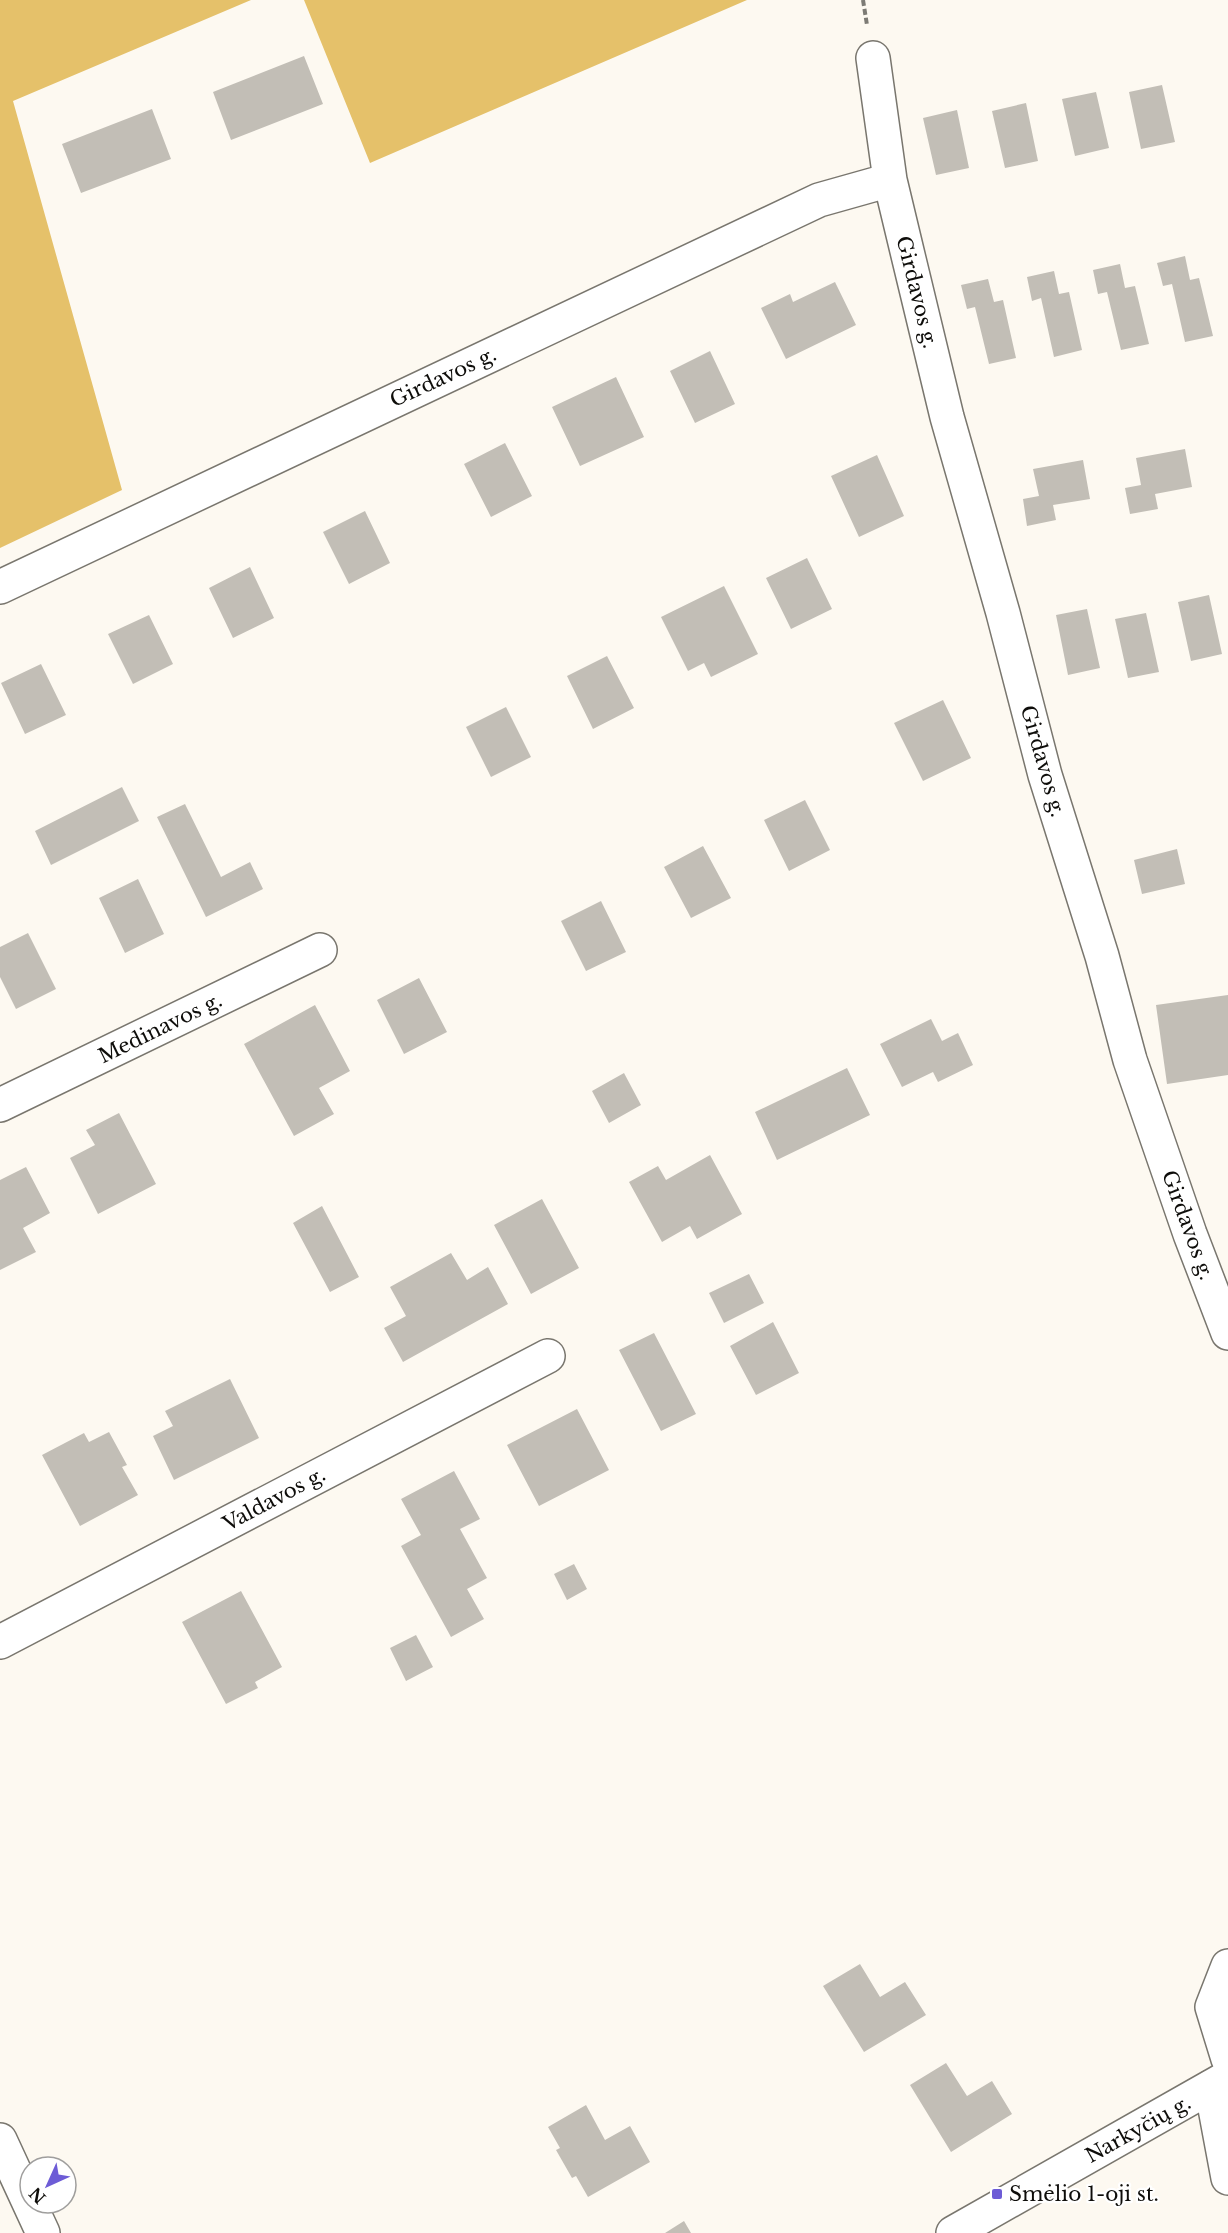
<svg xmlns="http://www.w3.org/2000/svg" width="1228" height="2233" font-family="'Libre Baskerville',serif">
	<rect width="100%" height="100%" fill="#fdf9f1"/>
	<path fill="#e5c16a" d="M0,0H251L13,101L122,490L0,548Z
		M304,0H747L370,163Z"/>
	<path fill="#c2beb6" d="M304,56L323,104L231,140L213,92Z
		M1162,85L1175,142L1141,149L1129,92Z
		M1096,92L1109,148L1075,156L1062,99Z
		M1026,103L1038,161L1005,168L992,111Z
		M152,109L171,159L81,193L62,144Z
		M957,110L969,168L936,175L923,118Z
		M1185,256L1190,280L1199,278L1213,336L1185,342L1172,284L1163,286L1157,263Z
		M1120,264L1125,288L1135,286L1149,344L1121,350L1107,292L1098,294L1093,270Z
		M1054,271L1059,294L1069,292L1082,350L1054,357L1041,298L1032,301L1027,277Z
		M988,279L994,302L1003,300L1016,358L989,364L975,307L967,309L961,285Z
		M835,282L856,325L786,359L761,308L790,294L793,302Z
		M710,351L735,404L695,423L670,371Z
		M616,377L644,437L580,466L552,407Z
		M505,443L532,496L491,517L464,464Z
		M1185,449L1192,487L1155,494L1158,509L1130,514L1125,488L1141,485L1136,458Z
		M877,455L904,516L859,537L831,476Z
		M1083,460L1090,499L1053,505L1056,520L1027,526L1023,499L1039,496L1033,469Z
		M365,511L390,563L349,584L323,532Z
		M807,558L832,609L791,629L766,578Z
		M250,567L274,618L233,638L209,588Z
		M724,586L758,654L711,677L704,663L688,671L661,617Z
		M1209,595L1222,654L1191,661L1178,602Z
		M1087,609L1100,668L1068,675L1056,615Z
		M1146,613L1159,672L1128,678L1115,619Z
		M149,615L173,664L133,684L108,634Z
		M607,656L634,708L593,729L567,676Z
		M41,664L66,715L25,734L1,683Z
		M943,700L971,758L923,781L894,723Z
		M506,707L531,757L491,777L466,727Z
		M122,787L139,821L51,865L35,831Z
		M805,800L830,850L789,871L764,820Z
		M185,804L221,877L250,862L263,889L206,917L157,817Z
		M703,846L731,898L691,918L664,867Z
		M1177,849L1185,884L1142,894L1134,860Z
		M138,879L164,934L125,953L99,898Z
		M601,901L626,952L586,971L561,921Z
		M28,933L56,989L16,1009L0,977V947Z
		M419,978L447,1032L404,1054L377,1000Z
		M1228,995V1075L1167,1084L1156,1005Z
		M315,1005L350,1071L319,1088L334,1114L294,1136L244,1044Z
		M931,1019L942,1041L958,1033L973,1065L938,1082L933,1072L902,1087L880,1044Z
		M847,1068L870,1115L777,1160L755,1112Z
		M624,1073L641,1105L609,1123L592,1091Z
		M119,1113L156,1184L98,1214L70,1158L95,1145L86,1130Z
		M710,1155L742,1214L697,1239L690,1226L662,1242L629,1182L658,1166L666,1180Z
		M26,1167L50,1213L23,1228L36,1252L0,1270V1180Z
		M542,1199L579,1268L531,1294L494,1225Z
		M322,1206L359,1277L330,1292L293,1223Z
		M451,1253L467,1280L488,1267L508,1304L403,1362L384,1328L406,1316L390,1287Z
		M749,1274L764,1303L724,1323L709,1293Z
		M773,1322L799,1373L756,1395L730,1346Z
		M654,1333L696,1414L661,1431L619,1350Z
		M230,1379L259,1438L174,1480L153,1436L173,1426L165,1411Z
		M577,1409L609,1470L539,1506L507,1445Z
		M109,1432L127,1465L122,1467L138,1495L80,1526L42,1455L84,1433L89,1442Z
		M454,1471L480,1519L460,1529L487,1578L467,1589L484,1619L451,1637L401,1546L421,1535L401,1499Z
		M574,1564L587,1589L567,1600L554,1574Z
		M241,1591L282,1667L255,1682L258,1688L226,1704L182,1622Z
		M416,1635L433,1667L406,1681L390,1648Z
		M860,1964L880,1997L905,1982L926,2015L864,2052L823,1986Z
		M946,2063L967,2096L992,2081L1012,2114L951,2152L910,2085Z
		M586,2105L605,2140L630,2126L650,2162L588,2197L576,2176L572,2178L556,2150L560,2148L548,2127Z
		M684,2221L691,2233H665Z"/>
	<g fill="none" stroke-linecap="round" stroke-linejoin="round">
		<g stroke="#79766e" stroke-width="36">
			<path id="minor" d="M873,58L890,180L907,251L947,417L1003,613L1045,775L1102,956L1130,1060L1190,1234L1228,1333
				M0,587L819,200L890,180
				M0,1105L320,950
				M0,1642L548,1356
				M1228,1966L1212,2007L1228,2059
				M1211,2087L1228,2178
				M0,2140L43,2233"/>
		</g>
		<g stroke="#79766e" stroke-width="36">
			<path id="major" d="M953,2233L1228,2077"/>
		</g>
		<path stroke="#7d7b75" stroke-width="4" stroke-dasharray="6 3" stroke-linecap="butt" d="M863,0L867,25"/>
		<use href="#minor" stroke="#fff" stroke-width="33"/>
		<use href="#major" stroke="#fff" stroke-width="33"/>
	</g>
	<rect fill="#6d5cd6" stroke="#fff" stroke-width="2" x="991" y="2188" width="12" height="12" rx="3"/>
	<g text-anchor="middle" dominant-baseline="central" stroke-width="4.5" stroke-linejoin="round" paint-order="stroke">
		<g font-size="20" fill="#0e0d0a" stroke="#fff">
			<text transform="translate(917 292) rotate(76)">Girdavos g.</text>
			<text transform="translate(443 377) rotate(-25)">Girdavos g.</text>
			<text transform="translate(1043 761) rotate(74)">Girdavos g.</text>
			<text transform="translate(160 1028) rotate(-26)">Medinavos g.</text>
			<text transform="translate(1188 1225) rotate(70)">Girdavos g.</text>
			<text transform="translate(274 1499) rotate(-28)">Valdavos g.</text>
			<text transform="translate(1138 2129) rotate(-29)">Narkyčių g.</text>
		</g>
		<g font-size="20" fill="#0e0d0a" stroke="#fff" text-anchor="start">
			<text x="1009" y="2194">Smėlio 1-oji st.</text>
		</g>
	</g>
	<g transform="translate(48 2185) rotate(225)"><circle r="28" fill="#ffffff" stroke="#9f9e9d" stroke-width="1.5"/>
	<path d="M0-4.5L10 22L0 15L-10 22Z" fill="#6d5cd6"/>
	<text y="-9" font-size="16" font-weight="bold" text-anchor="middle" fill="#0e0d0a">N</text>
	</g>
</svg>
